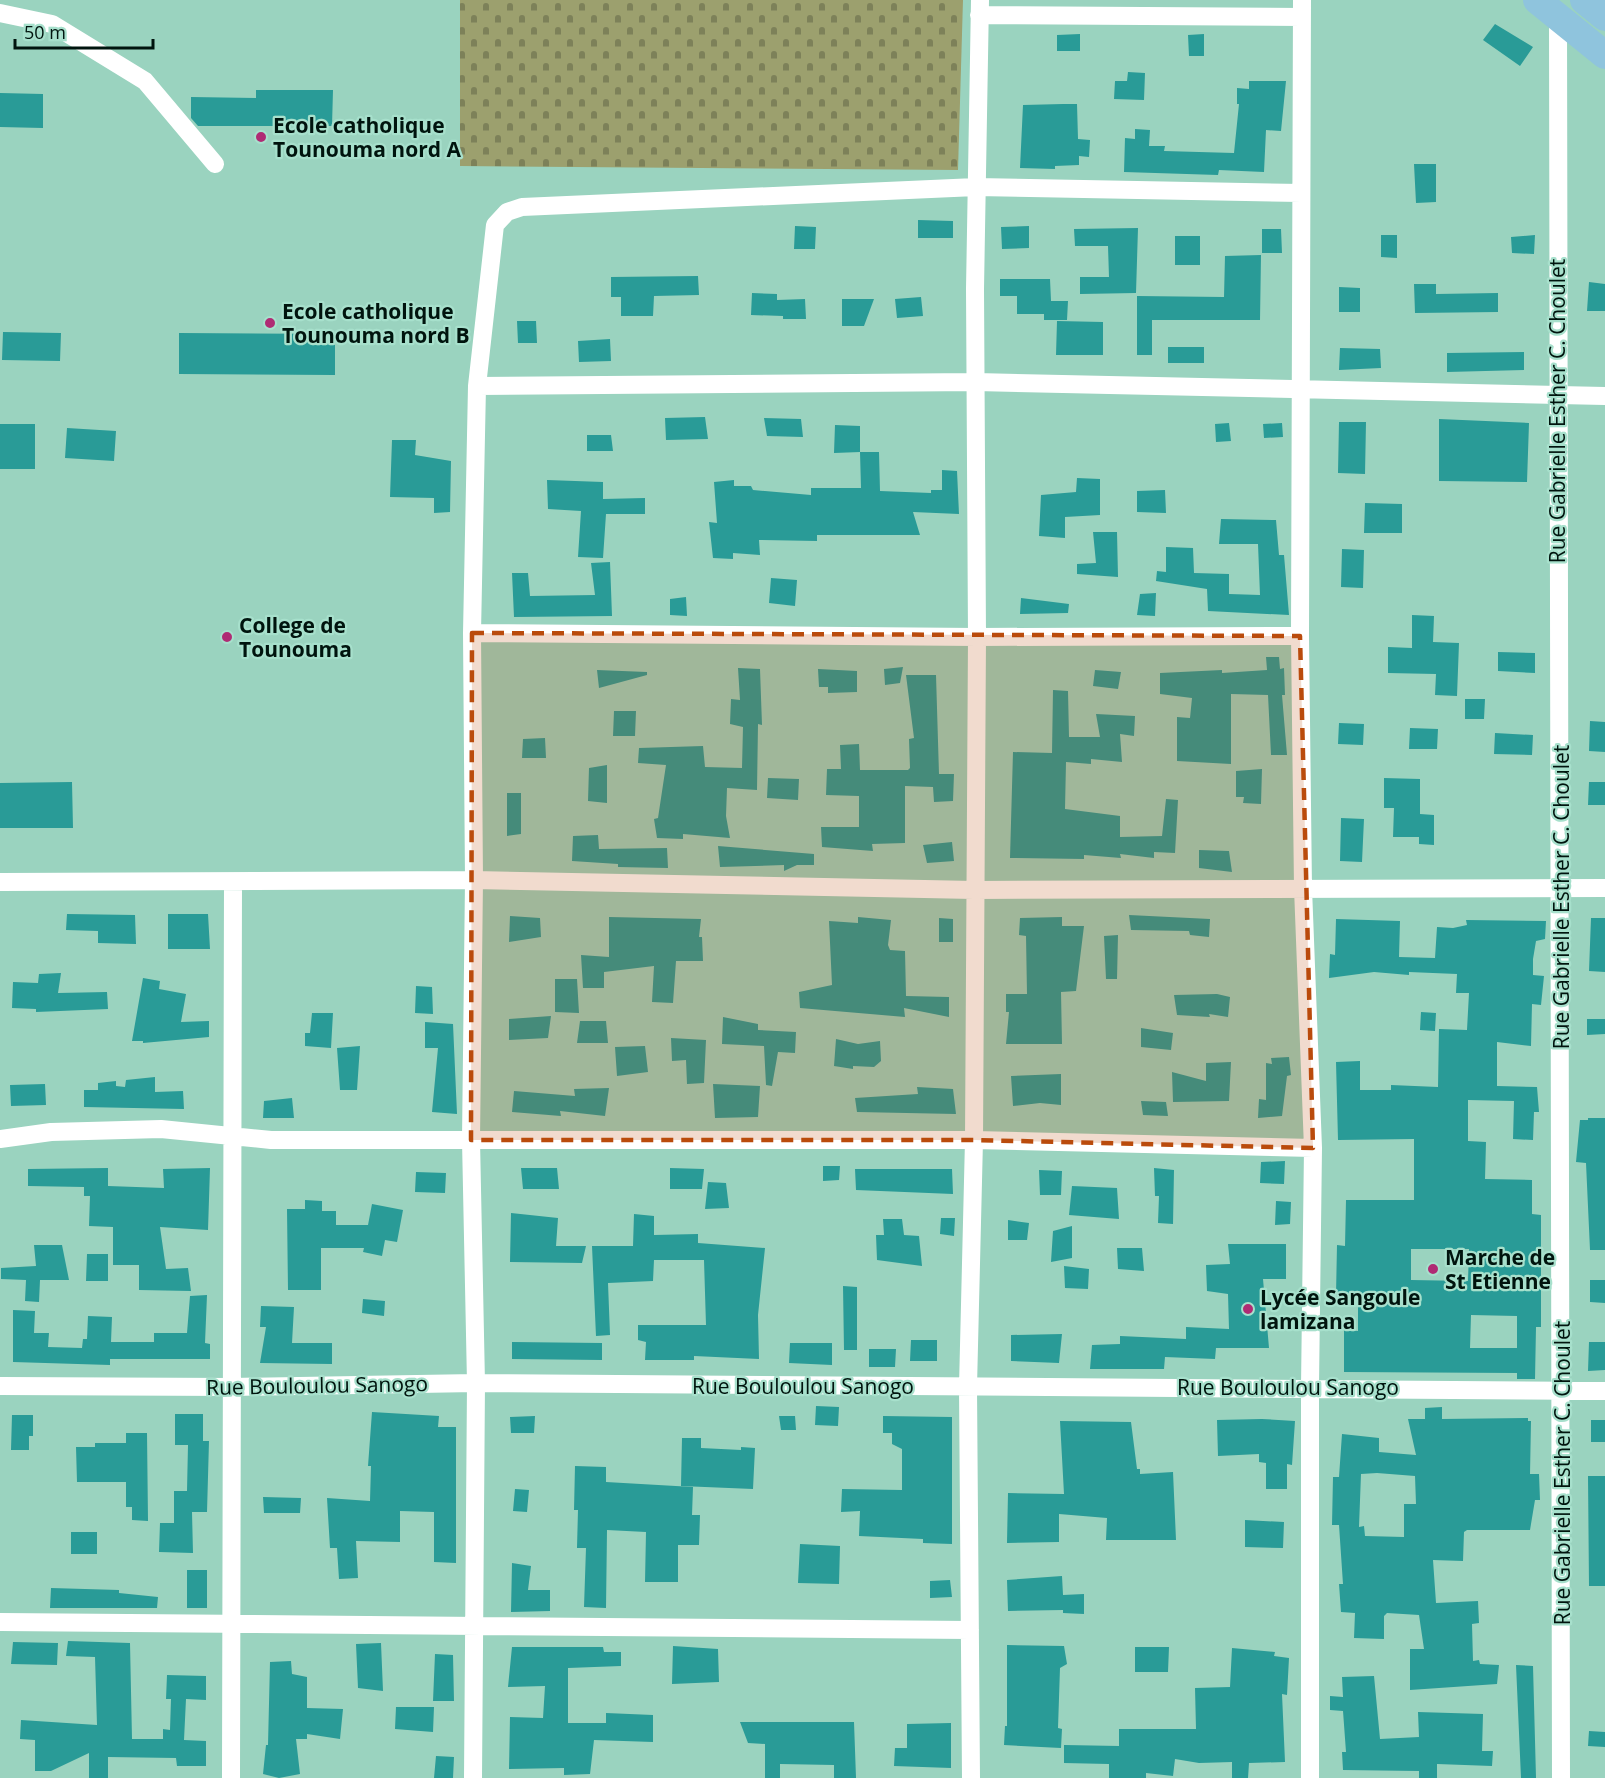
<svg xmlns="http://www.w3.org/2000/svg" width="1605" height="1778" font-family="'Open Sans',sans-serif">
	<defs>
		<pattern id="cemetery-stones" width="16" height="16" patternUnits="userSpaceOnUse" patternTransform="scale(1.5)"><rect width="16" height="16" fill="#9ca06e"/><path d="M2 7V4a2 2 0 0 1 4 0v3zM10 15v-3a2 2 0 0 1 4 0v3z" fill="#7d8159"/></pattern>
	</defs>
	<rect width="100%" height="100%" fill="#9ad3bf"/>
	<path fill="url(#cemetery-stones)" d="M460,0H963L958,170L460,166Z"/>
	<path fill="#299b97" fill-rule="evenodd" d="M1495,24L1533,47L1520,66L1483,40Z
		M1080,34V51H1057V35Z
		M1204,34V56H1189L1188,35Z
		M1128,72L1145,73L1144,100L1114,99L1115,81H1127Z
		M1249,81H1286L1281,131L1266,130L1264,172L1219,170L1218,175L1124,172L1125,138L1135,139V129L1150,130L1149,146H1165L1164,151L1234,153L1239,104H1237V88L1249,89Z
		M256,90H333L332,126H198L191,118V97L256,98Z
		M0,93L43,94V128L0,127Z
		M1063,104H1077L1078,139L1090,140L1089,157L1079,156V165L1055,166V169L1020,168L1023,105Z
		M1414,164H1436V202L1416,203Z
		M918,220L953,221V238H918Z
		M795,226L816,227L815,249H794Z
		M1029,226V248L1002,249L1001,227Z
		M1138,228L1136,293L1080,294V277H1109L1108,246H1075L1074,229Z
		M1262,229H1281L1282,253H1262Z
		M1381,235H1397V258L1381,257Z
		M1535,235L1534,254L1512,253L1511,237Z
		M1175,236H1200V265H1175Z
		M1261,255L1260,320H1152V355H1137V296L1224,297L1225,256Z
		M698,276L699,295L654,296L653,316H621V297H611V277Z
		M1000,279H1050L1051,301H1068L1067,320H1044V314H1017V296H1000Z
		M1589,282L1605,284V311H1587Z
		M1414,284H1436V294L1498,293V312L1415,313Z
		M1339,287L1360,288V312H1339Z
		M752,293L777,294V300L805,299L806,319H783V316L751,315Z
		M921,297L923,316L897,318L895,299Z
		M842,299H874L864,326H842Z
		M517,321H536L537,343H518Z
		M1057,321L1103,322V355H1056Z
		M3,332L61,333L60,361L2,360Z
		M179,333L335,334V375L179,374Z
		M610,339L611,361L579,362L578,341Z
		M1168,347H1204V363H1168Z
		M1340,348L1380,349L1381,368L1339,370Z
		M1524,352V370L1447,372V353Z
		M705,417L708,439L666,440L665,418Z
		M764,418L801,419L803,437L767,436Z
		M1439,419L1529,423L1527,482L1439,481Z
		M1339,422H1366L1365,474L1338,473Z
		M1229,423L1231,441L1216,442L1215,424Z
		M1282,423L1283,437L1264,438L1263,424Z
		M0,424H35V469H0Z
		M835,425L860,426V452L834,453Z
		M67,428L116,431L114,461L65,458Z
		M587,435H611L613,451H587Z
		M392,440H416L415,455L451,461L450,512L434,513V498L390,497Z
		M860,452H879L880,491L931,493V490H942V470L957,471L959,514L913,512L920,535H817V541L759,540L760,555L733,553V559L713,558L709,522L717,523L714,482L734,480V486H751L753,490L811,495V488H861Z
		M1077,478L1100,479V515L1065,517V538L1039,536L1041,495L1076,492Z
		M547,480L603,482V499L645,498V514H606L603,558L578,557L581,511L548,509Z
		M1165,490L1166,513L1137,512V491Z
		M1365,503L1402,504V533H1364Z
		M1221,519L1276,520L1279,555H1284L1289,615L1208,611L1207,589L1156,581L1157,571L1166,572V547L1193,548L1194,573L1229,574V594L1260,595L1258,544H1219Z
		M1093,532H1117L1118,577L1077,574V564L1096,563Z
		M1342,549L1364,550L1363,588L1341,587Z
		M610,562L612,616L514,617L512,573H528L530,596L595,595L591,563Z
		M771,578L797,580L795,606L769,603Z
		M1156,593L1155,616L1137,615L1140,594Z
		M686,597L687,616L670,615V599Z
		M1021,598L1069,604L1068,613L1020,614Z
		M1412,615L1434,616L1433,642L1459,643L1457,696L1435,695L1436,674L1388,673V647L1412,648Z
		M1498,652L1535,653V673L1498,671Z
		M1266,657H1279L1280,669L1284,668L1285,695H1282L1287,755H1271L1268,695L1231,694V764L1177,761V717L1190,718L1192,698L1160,694V673L1222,670V673L1267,670Z
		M903,667L900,683L885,685L884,669Z
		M738,668L760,669L762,725L758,724L757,790L727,788L726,816L730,838L683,834V839L657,838L654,819L658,818L666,765L638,763L639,748L703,746L705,767L742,768L743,727L730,724L731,699L740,700Z
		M818,669L857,671V692L828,693V687H819Z
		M597,670L647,672V675L599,688Z
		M1095,670L1121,672L1118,689L1093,686Z
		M906,675H936L939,774H954L953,801L934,802L933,787L905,786V843L872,844L873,851L822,847L821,827H859V796L826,795L827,769H841L840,745L859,744L860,770H908L910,768L909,739L914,738Z
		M1053,690L1068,691L1069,737H1100L1096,714L1135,716L1134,736L1120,734L1122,762L1091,759V764L1066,762L1065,809L1120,816V837L1162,836L1166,799L1178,800L1175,853L1154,852V858L1120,854L1121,858L1084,855V859L1010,858L1013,752L1052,753Z
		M1465,699H1485L1484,719H1465Z
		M614,711H636L635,736H613Z
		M1590,721L1605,722V752L1589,751Z
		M1339,723L1364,724L1363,745L1338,744Z
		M1410,728L1438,729L1437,749H1409Z
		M1495,733L1533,735L1532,755L1494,754Z
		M545,738L546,758H522L523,739Z
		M607,765V803L588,801L589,768Z
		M1262,769L1261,804L1243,803L1244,797H1236V771Z
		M768,778L799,779L798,800L767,798Z
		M1384,778L1420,779V814L1434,815V845L1419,844V837H1393L1394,808H1384Z
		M72,782L73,828H0V783Z
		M1589,782H1605V805H1588Z
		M507,793H521V834L507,836Z
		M1341,818L1364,819L1362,862L1340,861Z
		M598,835L599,849L667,848L668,868L618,867V864L572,861L573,836Z
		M952,842L954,861L927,863L923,845Z
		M718,846L814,854V865H797L784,871V865L720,867Z
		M1199,850L1229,851L1232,872L1199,868Z
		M67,914L135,915L136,944L98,943V931L66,930Z
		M168,914H208L210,949H168Z
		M1129,915L1210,919L1209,937L1190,935L1189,931L1131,930Z
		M510,916L540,918L541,937L509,942Z
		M609,917L701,919L699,937H702L703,961H676L673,1003L652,1002L654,966L604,972V988H583L581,955L609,957Z
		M858,917L891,920L888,945L890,950L905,951L906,996L949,997V1017L904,1008L905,1017L800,1008L799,992L832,985L829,921L858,923Z
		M1062,917V926H1084L1076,991L1061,992L1062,1044H1006L1009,1012H1006V994H1027L1026,936L1019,935L1020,918Z
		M939,918L953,919V942H939Z
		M1591,918H1605V972L1589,971Z
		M1336,919L1400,921L1399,957L1435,958L1437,927L1453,928L1467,925L1466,920L1546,921L1545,939L1536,941L1533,959V975L1544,976L1541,1005L1532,1004L1531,1046L1497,1042V1086L1537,1087L1539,1112H1534L1533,1140L1513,1139L1514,1101L1468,1100V1141L1486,1142L1485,1179L1532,1180V1214L1541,1215V1327H1536L1535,1379H1517V1373L1344,1372V1330L1358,1331V1296L1336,1295L1337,1245L1345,1246L1346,1200H1414V1139L1338,1140L1336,1062L1360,1061V1090H1391V1085L1438,1087L1439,1029L1467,1030L1469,993H1456L1457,974L1409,972V975L1374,972L1329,978L1330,954L1335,955ZM1411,1249H1469L1468,1281L1411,1280ZM1471,1315L1517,1316V1348H1470Z
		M1118,935L1117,979H1106L1104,936Z
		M61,973L58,993L107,992L108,1009L36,1012V1009L12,1008L13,982L38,983L39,974Z
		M143,978L160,981L159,989L186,994L181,1022L209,1021V1037L143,1043V1041H132Z
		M555,979H577L579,1013L555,1012Z
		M416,986L432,987L433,1014L415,1013Z
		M1217,994L1230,997L1228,1017L1209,1014L1210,1017L1177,1015L1174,995Z
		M1421,1012L1436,1013L1435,1031L1420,1030Z
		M312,1013H333L331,1048L305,1046V1033H310Z
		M551,1016L548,1038L509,1040V1019Z
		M723,1017L758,1024V1030L796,1032L795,1053L778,1052L772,1086L766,1085L764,1046L722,1044Z
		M1587,1019H1605V1034L1587,1035Z
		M580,1021H606L608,1043H577Z
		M425,1022L453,1024L457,1114L432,1112L438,1048H425Z
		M1141,1028L1173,1033L1171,1050L1141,1047Z
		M671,1038L706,1040L704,1083L687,1084L686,1060L672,1061Z
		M836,1039L858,1044L880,1041L881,1061L874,1067L853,1066V1069L834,1066Z
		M360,1046L357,1090H340L337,1048Z
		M645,1046L648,1072L617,1076L615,1047Z
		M1289,1057L1291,1075L1287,1076L1282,1116L1258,1118L1259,1099L1266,1100V1063L1272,1064L1271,1058Z
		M1231,1062L1229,1101L1173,1102L1172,1072L1206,1081V1063Z
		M1061,1074V1105L1040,1103L1013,1106L1011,1076Z
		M155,1077V1092L183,1091L184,1109L84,1107V1090H98V1083L116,1081V1086L125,1087L126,1080Z
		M45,1084L46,1105L11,1106L10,1085Z
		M713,1084L760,1086L758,1117L715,1118Z
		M917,1087L953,1089L956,1114L857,1112L855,1098L918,1094Z
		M609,1088L605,1116L560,1111L561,1116L512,1112L514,1091L575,1096L574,1089Z
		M292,1098L294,1118H263L264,1101Z
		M1141,1101L1166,1102L1168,1116L1143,1115Z
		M1588,1118H1605V1250H1590L1586,1163L1576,1162L1580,1120H1588Z
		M1285,1161L1284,1184L1260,1183L1261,1162Z
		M823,1166H840L839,1180L823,1181Z
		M108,1168V1186L164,1188L163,1169L210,1168L208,1230L160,1227L166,1269L188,1268L191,1291L139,1290V1265H113V1227L89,1226L90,1196H84V1187L28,1186V1169Z
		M521,1168H557L559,1189H523Z
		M670,1168L704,1169L702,1189H670Z
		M1154,1168L1174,1170L1173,1224L1158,1223L1159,1196H1155Z
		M855,1169H952L953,1194L856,1190Z
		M1039,1170L1062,1171L1061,1195H1040Z
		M416,1172L446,1173L445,1193L415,1192Z
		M708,1182L726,1183L729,1208L705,1209Z
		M1072,1186L1117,1188L1119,1219L1069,1215Z
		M305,1200L322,1201V1211H336V1225H368L372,1204L403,1210L397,1242L385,1240L382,1256L363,1252L364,1248H321V1290H288L287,1209H305Z
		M1276,1201L1291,1202L1290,1224L1275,1225Z
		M511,1213L558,1218L556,1246H586L582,1263L510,1262Z
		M634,1214L654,1216V1235L698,1234V1243L765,1248L758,1315L759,1359L694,1356V1360H645L646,1342L638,1340V1325H706L704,1260H654L653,1281L608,1283L610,1335L596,1336L592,1246H633Z
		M941,1218H955L954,1236L940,1234Z
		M883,1219H902L904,1235L919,1236L922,1266L877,1260L876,1235H884Z
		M1008,1220L1029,1223L1027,1240H1008Z
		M1072,1226V1258L1051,1262L1053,1231Z
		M1228,1244H1286V1279H1263L1269,1348H1216L1215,1359L1165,1357L1164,1369H1090L1092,1345L1120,1344V1336L1186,1339V1327L1229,1329L1228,1294L1207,1291L1206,1265L1230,1264Z
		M34,1245H62L69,1280H40L39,1302L25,1301L26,1280L1,1279V1268L36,1266Z
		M1117,1248H1142L1144,1271L1118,1269Z
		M87,1254H108V1281H86Z
		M1064,1266L1089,1269L1088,1289L1065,1288Z
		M1590,1280H1605V1303L1590,1302Z
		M843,1286L857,1287V1350H844Z
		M207,1295L205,1343L210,1344V1359H110V1365L13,1362V1310L35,1311L34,1333H49L48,1347L82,1348L83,1339H87L88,1316L112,1317L111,1342H154V1333H187L190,1296Z
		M363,1299L385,1301L384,1316L362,1313Z
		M261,1306L294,1307L292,1343H332V1364L260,1363L266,1327H260Z
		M1062,1334L1059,1363L1011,1361V1335Z
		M911,1340H937V1361H910Z
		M512,1342L602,1343V1360L512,1359Z
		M1589,1342H1605V1370L1588,1371Z
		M790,1343H832V1365L789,1363Z
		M869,1349H896L895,1367H869Z
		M816,1406L839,1407L838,1426L815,1425Z
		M1442,1407V1419L1528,1418V1421H1531L1530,1474H1539L1540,1500H1535L1530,1530H1467L1464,1532L1463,1561L1433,1560L1436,1603L1478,1601L1479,1623L1472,1624L1473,1661L1479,1660L1480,1664L1499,1665L1497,1684L1410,1690V1649H1424L1419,1615L1387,1613L1384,1616V1639L1354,1638L1355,1613L1341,1612L1339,1584H1343L1339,1525H1332L1333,1477H1339L1342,1434L1379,1438V1452L1416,1455L1408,1419H1425V1408ZM1377,1473L1415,1476L1416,1504H1404V1537L1365,1536L1364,1526L1359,1527L1361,1474Z
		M372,1412L439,1416L438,1427H456V1563L434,1562V1512L400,1511V1542L356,1541L358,1578L339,1579L337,1548H330L327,1498L370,1501L371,1466H368Z
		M175,1414H203V1441H209L207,1512H192L193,1553L159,1552L160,1523H174V1491H187L188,1445H175Z
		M12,1415H33V1436H29V1450H11Z
		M535,1416L534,1433H511L510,1417Z
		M779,1416H795L796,1430H781Z
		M883,1416L952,1417V1544L923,1543V1539L859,1536L860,1511L841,1512L842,1489L902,1490V1449L892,1444V1433H883Z
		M1262,1419L1295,1421L1292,1465L1287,1464V1489H1266V1463L1259,1462V1454L1218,1456L1217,1420Z
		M1591,1420H1605V1442H1591Z
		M1060,1421L1131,1422L1137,1469H1140V1474L1173,1472L1176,1540H1106L1107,1518L1059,1514V1542L1007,1543L1008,1493L1064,1494Z
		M126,1433H147L148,1521L132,1520V1507H126V1482H77L76,1447H95V1443H126Z
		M682,1438H701V1448L741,1450V1447L755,1448L753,1489L681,1486Z
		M575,1466L606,1467V1482L693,1487L692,1515H700L699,1545H678V1582H645L646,1532L607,1530L606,1608L584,1607L586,1548H577L578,1510H574Z
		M1588,1476H1605V1586H1589Z
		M515,1489L529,1490L527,1512L513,1511Z
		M263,1497L301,1498L300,1513H264Z
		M1245,1520L1284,1522L1283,1548L1245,1547Z
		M71,1532H97V1554H71Z
		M800,1544L840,1546L839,1584L798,1583Z
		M512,1563L531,1566L528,1590H550V1611L511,1612Z
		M187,1570H207V1608H187Z
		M1062,1576L1063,1595L1084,1594V1614L1063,1613V1610L1008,1611L1007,1580Z
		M950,1580L952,1597L930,1598V1581Z
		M51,1588L119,1590V1593L158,1597L157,1608H50Z
		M68,1641L130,1643L132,1739H163V1729L170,1730L171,1699H166L167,1675L206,1676V1700L186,1699L184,1740L206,1741V1766H177L176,1758L108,1757V1778H89V1753L51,1771H35V1740L20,1739L21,1720L97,1725L95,1657L66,1656Z
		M13,1642L58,1643L57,1665L11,1664Z
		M381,1643L383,1691L358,1688L356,1644Z
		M1007,1645L1064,1646L1067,1664L1060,1668L1058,1728L1062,1729L1061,1748L1004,1745L1005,1726H1007Z
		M673,1646L718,1649L719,1682L672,1684Z
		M512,1647H603L604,1652H621V1666L568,1668V1723H606V1713L653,1715V1742L594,1740L590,1774L564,1775V1768L509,1769L510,1717L543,1718L545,1686L508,1687Z
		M1135,1647H1169L1168,1672H1135Z
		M1232,1648L1275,1652L1274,1656L1289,1658L1287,1695L1282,1694L1285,1762L1249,1763L1248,1778H1232V1762L1199,1763L1175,1759L1173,1776L1146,1773V1778H1109V1764L1064,1763V1745L1119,1746V1729H1196L1195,1688L1230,1687Z
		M435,1654L453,1655L454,1701H433Z
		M291,1661L292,1674L307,1677V1708L343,1709L340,1739L307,1734V1739H296L300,1774L279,1778L263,1774L266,1745H268L270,1662Z
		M1516,1665L1533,1666L1536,1778H1521Z
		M1374,1676L1380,1739L1419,1737L1418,1712L1483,1714L1482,1751H1493L1492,1766L1437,1764V1778H1419V1771L1343,1770L1342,1752H1346L1343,1711L1330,1710V1696L1343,1697L1342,1677Z
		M396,1707H434L433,1732L395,1729Z
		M740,1722H854L856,1778H834V1765L780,1764V1778H765V1744L748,1743Z
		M951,1723V1768L894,1766L895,1748H907V1724Z
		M1589,1731L1605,1732V1747L1588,1746Z
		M436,1756L454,1757L453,1778H434Z"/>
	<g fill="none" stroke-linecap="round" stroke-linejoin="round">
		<path stroke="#fff" stroke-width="18" d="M1302,0L1300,636L1303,888L1313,1148L1310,1387V1778
			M0,13L52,24L145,81L215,164
			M979,15L1302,17
			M1558,15C1554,603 1565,1190 1561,1778
			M477,386L976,382L1605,396
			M472,633L977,637L1300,636
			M0,882L474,880L974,890L1605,888
			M0,1139L51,1132L161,1129L271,1140H974L1313,1148
			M0,1386L233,1387L476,1383L1605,1391
			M0,1622L970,1630
			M231,1778L233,882
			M473,1778L476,1383L471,1140L474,880L472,633L477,386L495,225L507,212L522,207L976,187L1301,193
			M971,1778L968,1387L974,1140L977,637L975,289L980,0"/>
		<path stroke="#8fc4dd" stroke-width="28" d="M1537,0L1605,55
			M1584,0L1605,17"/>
	</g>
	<path fill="#ba4b0c" fill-opacity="0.2" stroke="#ba4b0c" stroke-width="4.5" stroke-dasharray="12 8" stroke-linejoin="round" d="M472,633L1300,636L1313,1148L974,1140H471Z"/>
	<g fill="#af2b74" stroke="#a7e0cc" stroke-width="2">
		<circle cx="261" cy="137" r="6"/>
		<circle cx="270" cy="323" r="6"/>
		<circle cx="227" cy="637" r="6"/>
		<circle cx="1433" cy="1269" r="6"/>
		<circle cx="1248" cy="1309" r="6"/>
	</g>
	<g text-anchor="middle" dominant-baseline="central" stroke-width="4.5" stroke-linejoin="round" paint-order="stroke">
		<g font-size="21" font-weight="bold" fill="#00140e" stroke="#a7e0cc" text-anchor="start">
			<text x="273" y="125">Ecole catholique<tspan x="273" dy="24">Tounouma nord A</tspan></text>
			<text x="282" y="311">Ecole catholique<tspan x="282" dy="24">Tounouma nord B</tspan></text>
			<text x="239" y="625">College de<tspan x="239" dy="24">Tounouma</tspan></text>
			<text x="1445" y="1257">Marche de<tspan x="1445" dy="24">St Etienne</tspan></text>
			<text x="1260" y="1297">Lycée Sangoule<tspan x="1260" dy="24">lamizana</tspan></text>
		</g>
		<g font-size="21" fill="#00140e" stroke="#a7e0cc">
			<text transform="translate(1557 411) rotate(-90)">Rue Gabrielle Esther C. Choulet</text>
			<text transform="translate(1561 897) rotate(-90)">Rue Gabrielle Esther C. Choulet</text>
			<text transform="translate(317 1385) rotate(-1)">Rue Bouloulou Sanogo</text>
			<text x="803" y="1386">Rue Bouloulou Sanogo</text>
			<text x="1288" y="1387">Rue Bouloulou Sanogo</text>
			<text transform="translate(1562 1473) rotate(-90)">Rue Gabrielle Esther C. Choulet</text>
		</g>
	</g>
	<path d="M15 39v9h138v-9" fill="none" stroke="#00140e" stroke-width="3"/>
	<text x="24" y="39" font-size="18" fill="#00140e" stroke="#a7e0cc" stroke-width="4.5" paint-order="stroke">50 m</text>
</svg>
